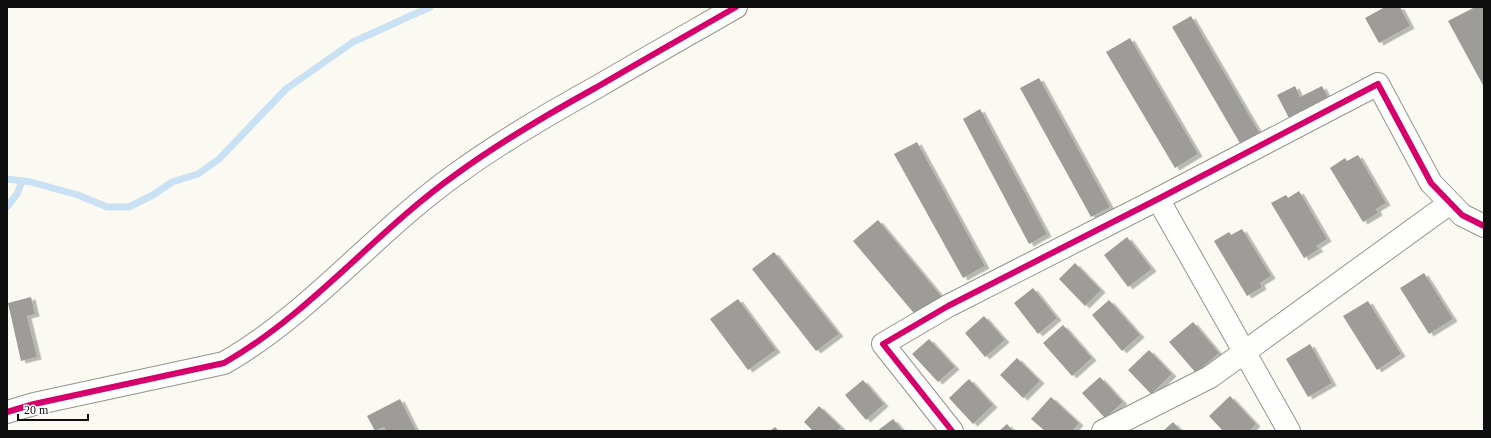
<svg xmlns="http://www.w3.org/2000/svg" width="1491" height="438" font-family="'Times New Roman',serif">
	<defs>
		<filter id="shadow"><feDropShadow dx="4.5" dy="2.5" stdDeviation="0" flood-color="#0004"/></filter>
	</defs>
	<rect width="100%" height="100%" fill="#fafaf2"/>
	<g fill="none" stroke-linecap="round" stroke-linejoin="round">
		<path stroke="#cae1f3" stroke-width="7" d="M7,179L31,182L78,195L107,207H129L153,195L172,182L198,174L219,159L286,89L353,42L430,7
			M7,207L17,194L22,181"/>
	</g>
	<path fill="#9e9c98" filter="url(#shadow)" d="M1385,7H1400L1410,26L1379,43L1365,18Z
		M1475,7H1484V87L1448,21Z
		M1191,16L1260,134L1241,145L1172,27Z
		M1130,38L1198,154L1175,168L1106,52Z
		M1039,78L1110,207L1091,217L1020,88Z
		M1295,86L1300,97L1322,86L1330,102L1291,122L1277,95Z
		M980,109L1047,234L1029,244L963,119Z
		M917,142L985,266L963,278L894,154Z
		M1358,155L1386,203L1376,209L1378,213L1363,222L1330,168L1345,158L1347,161Z
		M1299,191L1327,239L1316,246L1319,249L1304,258L1271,203L1286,195L1288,198Z
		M878,220L942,297L918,318L853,241Z
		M1242,229L1271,276L1260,283L1262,287L1247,296L1214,241L1229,232L1231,235Z
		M1127,237L1152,269L1128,287L1104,255Z
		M774,252L839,334L816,351L752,269Z
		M1075,263L1101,290L1085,306L1059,279Z
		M1424,273L1453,319L1429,334L1400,288Z
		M1033,288L1057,318L1038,334L1014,303Z
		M31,297L35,314L27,316L37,357L21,361L8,303Z
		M738,299L776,350L748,370L710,319Z
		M1109,300L1140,335L1122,351L1092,315Z
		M1368,301L1401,354L1377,370L1343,316Z
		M984,316L1005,340L985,357L965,333Z
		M1193,322L1219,353L1196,373L1169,342Z
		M1063,325L1092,358L1072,376L1043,343Z
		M929,339L955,367L938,382L912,354Z
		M1310,344L1332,383L1308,397L1286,359Z
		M1149,350L1172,374L1151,394L1128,370Z
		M1017,358L1040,381L1023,398L1000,375Z
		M1100,377L1123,402L1105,418L1082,393Z
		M969,379L993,405L973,424L949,398Z
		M863,380L884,404L866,420L845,395Z
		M1230,396L1256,424L1249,431H1223L1209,416Z
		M1051,397L1079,423L1072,431H1045L1031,419Z
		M400,399L416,431H386L384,427L375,431L367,416Z
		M819,406L841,427L837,431H813L804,422Z
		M893,419L903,431H877Z
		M1173,422L1181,431H1163Z
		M1007,424L1013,431H999Z
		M775,427L779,431H770Z"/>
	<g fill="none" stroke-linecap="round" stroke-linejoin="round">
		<g stroke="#949491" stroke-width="24">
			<path id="street" d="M1158,199L1289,431
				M7,412L34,404L224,363C310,314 375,232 455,175C500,142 548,114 597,87C643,60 689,34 736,7
				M952,431L883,344L948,306L1158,199L1378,84L1431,183L1462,215L1484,226
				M1103,431L1210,377L1450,203"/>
		</g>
		<use href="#street" stroke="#fefefd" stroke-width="22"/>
		<g stroke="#fff" stroke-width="8">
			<path id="cycleway" d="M7,412L34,404L224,363C310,314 375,232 455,175C500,142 548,114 597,87C643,60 689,34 736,7
				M952,431L883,344L948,306L1158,199L1378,84L1431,183L1462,215L1484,226"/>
		</g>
		<use href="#cycleway" stroke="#d6006c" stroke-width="6"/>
	</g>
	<rect width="1491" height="438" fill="none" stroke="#0e0e0e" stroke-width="16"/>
	<path d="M18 414v6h70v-6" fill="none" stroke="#0e0e0e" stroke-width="2"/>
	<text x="24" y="414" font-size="12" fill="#0e0e0e" stroke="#ffffff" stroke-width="3" paint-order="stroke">20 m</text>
</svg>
